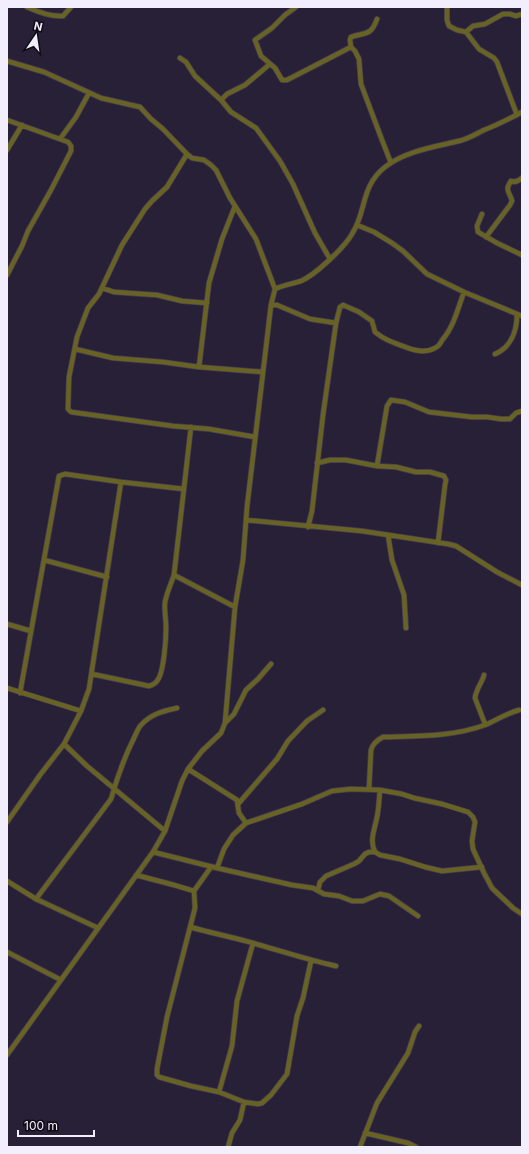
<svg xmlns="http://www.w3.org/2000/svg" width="529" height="1154" font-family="Inter,sans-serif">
	<rect width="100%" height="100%" fill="#272037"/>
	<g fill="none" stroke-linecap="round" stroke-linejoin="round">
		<g stroke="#433d53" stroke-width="6">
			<path id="minor" d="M27,7C38,12 51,17 63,16L71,7
				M296,7L285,15L272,28L255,40L261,56L275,68L282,80H287L351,47
				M447,7V20L449,26L457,30L466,32L479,49L494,58L497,62L517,115
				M377,19C371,36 366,32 351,37L350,40L351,47L355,51L359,59L361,84L382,140L391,163
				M466,32L473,26L485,24L503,14H510L516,16L522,14
				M180,58L186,62L195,76L221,100L231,112L256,128L280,161L293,184L315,233L330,259
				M7,61L44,72L101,98L140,107L151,119L163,129L187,154L192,158L204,160L211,165L216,170L230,198L256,239L275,289L271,305L247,507L243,560L235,607L225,723L221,733L202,751L188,769L182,781L165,831L153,852L7,1055
				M221,100L227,94L245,85L270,64
				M7,120L68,142L71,146V151L51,190L28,231L22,246L7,275
				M60,139L76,117L89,93
				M7,150L22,125
				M187,154L167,187L152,201L145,209L122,245L99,294L88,308L77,337L69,377L68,409L71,412L173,426L209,429L255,437
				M482,214L477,226L478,232L497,243L522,255
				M357,225L374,232L392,243L403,251L427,274L464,292L522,316
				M486,237L510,205L512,201C510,192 504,191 511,181C515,183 518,181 522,178
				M102,288L114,292L157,295L182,301L207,303
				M275,289C283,285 292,284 301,281C315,275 344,248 352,234C367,211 360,187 385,167C405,151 434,147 459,141C468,139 476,134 484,130C497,125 509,119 522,112
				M271,305H277L310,319L336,323
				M75,349L113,358L163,362L199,367L263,372
				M495,354C511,347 517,331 517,314
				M199,367L209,283L222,239L235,206
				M317,463L330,460H346L377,466L396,467L416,472H430L444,476L446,480L445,485L438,543
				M377,466L387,406L391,400L405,402L429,412L472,417H487L501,419H510L516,413L522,411
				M246,520L362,531L448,544L456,546L497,572L522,585
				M308,527L312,511L323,415L336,323L340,307L343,305L359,312L372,321L375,332C386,341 395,343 408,348C417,351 426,353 435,348C440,346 440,343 443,339C454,326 458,308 464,292
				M388,535L392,560L404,595L406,628
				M44,560L107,577
				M174,575L235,607
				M7,624L31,631
				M92,674L149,686C152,685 155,684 157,681C164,673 166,639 166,627C166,618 164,610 165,602C167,592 171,584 174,575L191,427
				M484,675C482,683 476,689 475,698L485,724
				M7,688L81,711
				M20,693L59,476L65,474L121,482L184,489
				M225,723L234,714L246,690L258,679L271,664
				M64,744L87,766L165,831
				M188,769L237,800L239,813L246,823
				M369,789L371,750C373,743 377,740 383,737C417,736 452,737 485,725C497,720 507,713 519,710
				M239,803L277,759L288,741L307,721L323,710
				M7,822L40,775L64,744L81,711L89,689L121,482
				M153,852L217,868L292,885L313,888L324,894L339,896L352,901H363L380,894L389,896L418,916
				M375,852C369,840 375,829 377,817C379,808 379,799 380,790
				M217,868L224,849L233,835L246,823L302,804L332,791L351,789L380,790L402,794L414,798L442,804L468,812L473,817L475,822L472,841L473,849L484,873L492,888L513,908L522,914
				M136,875L174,885L194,891L195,908L167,1017L157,1069V1075L159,1077L191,1086L219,1092L244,1102L258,1104L262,1103L271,1095L287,1074L297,1016L303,998L311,961
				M7,881L36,899L98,928
				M318,890L320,882L326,876L354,864L359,861L365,854L369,852H375L380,855L400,859L425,867L442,871L482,867
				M194,891L211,867
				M36,899L111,799C117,778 124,758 134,738C136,734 138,728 141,725C151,714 163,711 177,708
				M190,927C211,933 232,937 253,943C281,951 308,960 336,966
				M7,952L61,980
				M219,1092L232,1046L237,1001L253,943
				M365,1133L408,1143L416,1147
				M228,1147L232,1133L240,1120L244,1102
				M360,1147L377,1103L408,1053L415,1032L419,1026"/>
		</g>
		<use href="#minor" stroke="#696225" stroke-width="4.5"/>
	</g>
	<rect width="529" height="1154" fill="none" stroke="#f2eefd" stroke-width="16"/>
	<g transform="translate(36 36) rotate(13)" stroke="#0f0c16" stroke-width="3" paint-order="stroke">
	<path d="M0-3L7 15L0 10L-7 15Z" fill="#f2eefd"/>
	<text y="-6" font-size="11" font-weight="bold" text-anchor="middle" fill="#f2eefd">N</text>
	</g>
	<path d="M18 1130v6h76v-6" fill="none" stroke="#f2eefd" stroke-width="2"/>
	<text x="24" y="1130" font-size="12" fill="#f2eefd" stroke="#0f0c16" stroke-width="3" paint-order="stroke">100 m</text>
</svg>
